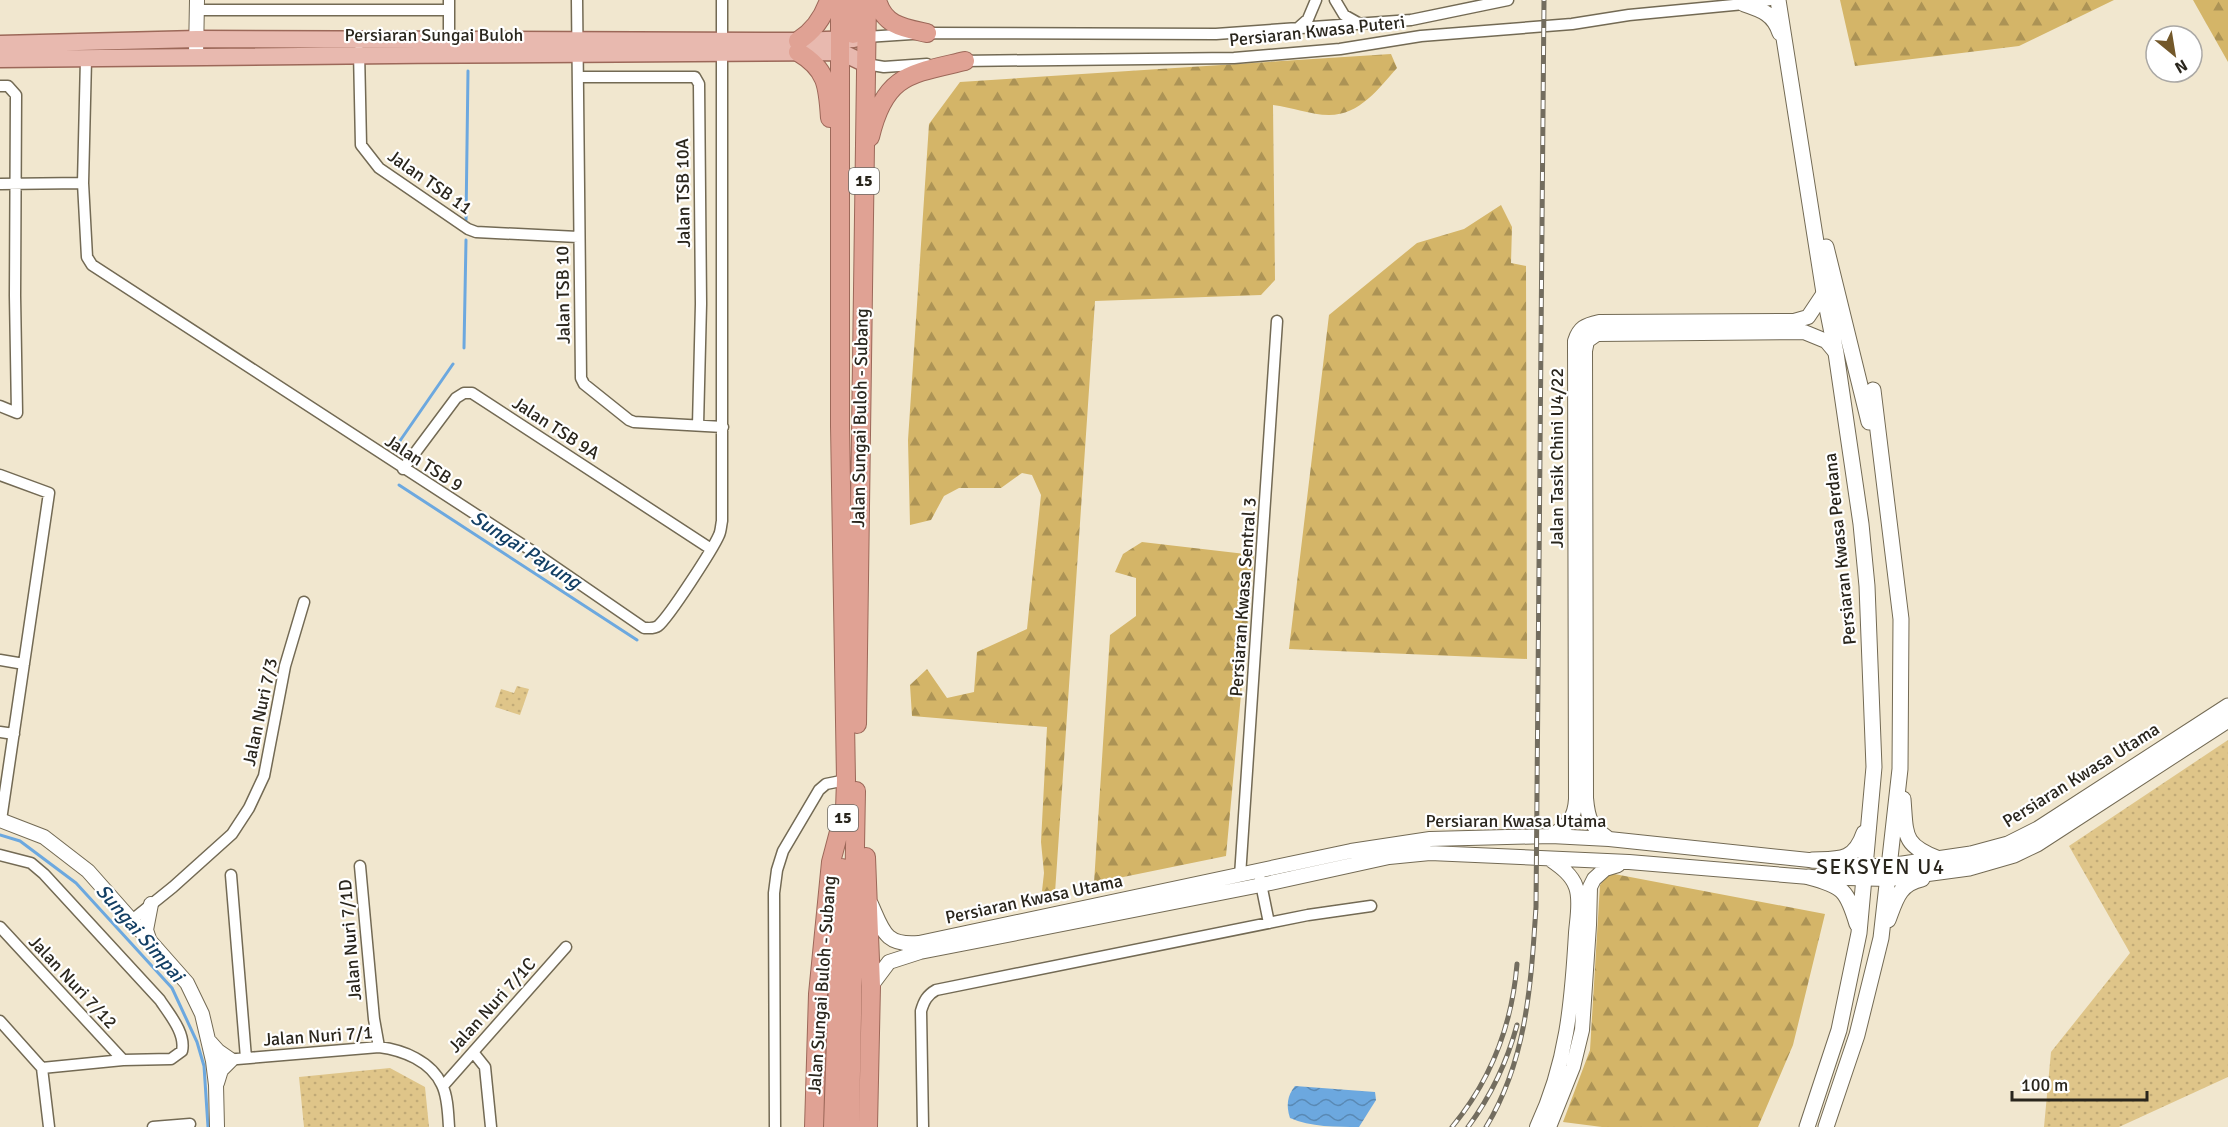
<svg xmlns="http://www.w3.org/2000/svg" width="2228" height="1127" font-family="Signika,sans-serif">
	<defs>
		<pattern id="grass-dots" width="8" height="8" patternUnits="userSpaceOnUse" patternTransform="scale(1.5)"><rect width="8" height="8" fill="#dfc589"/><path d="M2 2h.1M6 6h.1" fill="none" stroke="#c0a976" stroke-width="1.8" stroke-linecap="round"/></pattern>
		<pattern id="forest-firs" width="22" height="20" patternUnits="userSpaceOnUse" patternTransform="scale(1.5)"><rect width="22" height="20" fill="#d4b568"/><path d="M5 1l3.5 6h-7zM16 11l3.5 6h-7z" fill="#ac9355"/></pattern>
		<pattern id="water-waves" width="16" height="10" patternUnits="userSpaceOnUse" patternTransform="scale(1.5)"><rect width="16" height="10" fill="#6ca8df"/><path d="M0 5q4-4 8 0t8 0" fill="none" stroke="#5989b4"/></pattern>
	</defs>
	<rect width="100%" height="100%" fill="#f1e7cf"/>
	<path fill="url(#grass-dots)" d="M517,686L529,689L520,715L495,707L501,689L514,693Z
		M2228,740V1077L2119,1127H2044L2051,1052L2130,953L2069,846Z
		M390,1068L425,1087L429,1127H304L299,1077Z"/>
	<path fill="url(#forest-firs)" d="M1840,0H2114L2019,46L1855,66Z
		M2193,0H2228V62Z
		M1391,54L1397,68C1379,88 1360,115 1329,115C1311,115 1291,107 1273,105L1275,280L1261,295L1095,301L1055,893L1042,891L1044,873L1041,842L1047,727L912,716L910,685L927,669L947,698L974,692L977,652L1027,629L1041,495L1032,475L1022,473L1001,488H959L944,496L931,520L910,525L908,440L929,124L960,82Z
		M1501,205L1512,227L1511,263L1526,266L1527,659L1289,649L1329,315L1417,243L1464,229Z
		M1142,542L1254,555L1226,856L1094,883L1110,635L1136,616V578L1115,572L1123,554Z
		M1609,873L1825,914L1793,1045L1758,1127H1602L1563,1122L1590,1050L1600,885Z"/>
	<path fill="url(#water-waves)" d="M1295,1086L1375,1092L1376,1100L1359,1127C1337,1127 1310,1127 1290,1118C1286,1106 1287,1096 1295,1086Z"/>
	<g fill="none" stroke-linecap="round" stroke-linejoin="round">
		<path stroke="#6ca8df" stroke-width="3" d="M466,220L468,71
			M464,348L466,240
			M395,448L453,364
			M399,485L637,640
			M0,835L20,841L76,883L172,988L197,1042L204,1066L208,1127"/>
		<g stroke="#736a54" stroke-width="13">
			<path id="minor" d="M577,0L581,378L584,384L629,420L634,422L723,427
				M722,0V40
				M1335,0L1344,15L1360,24
				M197,10H449
				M1298,28L1308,19L1316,0
				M866,37L927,33L1216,34L1411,20L1508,0
				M449,39V0
				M359,51L361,145L379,168L468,229L476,232L578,237
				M86,59L83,183L87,257L92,265L532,551L644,628C649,628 654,629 658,626C669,617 713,549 719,535C721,531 721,525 722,521V53
				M961,61L1234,58L1340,49L1421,36L1572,24L1629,15L1744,4L1770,0
				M866,64L884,67L927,64
				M579,77H695L699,84L701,304L698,425
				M0,86H8L16,95L15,296L17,413L0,406
				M0,184L83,183
				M403,469L456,398L464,393H472L711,549
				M0,475L49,493L1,820
				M0,660L24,664
				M0,732L14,734
				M0,855L31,863L44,874L160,1000C169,1014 186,1033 182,1051L171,1059L123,1060L42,1068
				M360,866L374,1019L379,1047
				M231,875L246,1058
				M1240,876L1277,321
				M1260,879L1269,923
				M132,920L173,887L232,834L249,808L264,776L285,666L304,602
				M0,927L123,1060
				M0,1021L42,1068L49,1127
				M473,1052L485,1067L491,1127
				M225,1060L379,1047C403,1050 431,1061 442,1085C448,1097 448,1114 449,1127
				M443,1086L566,947
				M153,1127L190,1124
				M775,1127L774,893L777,870L783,851L819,790L826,784L846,780
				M923,1127L921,1011C924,1001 927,995 936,990L1308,915L1371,906"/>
		</g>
		<g stroke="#736a54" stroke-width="16">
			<path id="tertiary" d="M196,55L197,0
				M0,820L44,837L88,871L187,983L202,1014L213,1061L216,1085L217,1127
				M1551,836C1567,826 1575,819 1576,799L1575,341C1579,328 1585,325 1599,322L1794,321L1808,317L1824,293
				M1609,839C1591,826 1588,821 1586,798L1585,351L1587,341L1597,334L1804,332L1826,341L1836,353
				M871,904C883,931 885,946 919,943L1351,851L1430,839L1551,836L1609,839L1866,866H1889
				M149,939L146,930L151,904
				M871,986L889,962L920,952L1261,885L1389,857L1430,853L1629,862L1809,877L1887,879
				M209,1041L218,1051L231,1060L221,1070L217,1083
				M1537,1127C1567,1063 1572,1002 1576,933C1577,919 1581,900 1576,887C1572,875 1561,867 1551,860
				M1549,1127L1573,1067L1582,1030L1589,925L1590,887L1594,879L1605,869L1618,865"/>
		</g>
		<g stroke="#736a54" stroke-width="17">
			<path id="secondary" d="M1778,0L1824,293L1836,353L1861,524L1867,586L1874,767L1859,933L1839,1030L1807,1127
				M1744,4C1762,10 1774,14 1780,33
				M1826,247L1869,422
				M1903,799C1906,835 1902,845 1939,859
				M1812,860C1839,859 1854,862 1864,833
				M1889,866L1971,854L2008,844L2038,829L2228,706
				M1809,877C1843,886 1847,890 1857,924
				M1887,879L1969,868L2014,855L2037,844L2228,720
				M1888,920C1896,899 1899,884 1922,879
				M1826,1127L1857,1035L1881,938L1900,769L1901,619L1873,390"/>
		</g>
		<g stroke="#9c6859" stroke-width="19">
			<path id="primary" d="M0,44L197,39L798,41L854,39
				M0,59C280,55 561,54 841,52L866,64"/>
		</g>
		<g stroke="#9c6859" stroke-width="20">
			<path id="trunk" d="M877,0C884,26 904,28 927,33
				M853,34V0
				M798,41C814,31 823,18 829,0
				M798,52C827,69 828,86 830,118
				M870,137C885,74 910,74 965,61
				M857,724L867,0
				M866,857L871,986L868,1127
				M814,1127L818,994L831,862L845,809L846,780L840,426V0
				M833,1127L842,868
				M850,1127L856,791"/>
		</g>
		<use href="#minor" stroke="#fff" stroke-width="10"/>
		<use href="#tertiary" stroke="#fff" stroke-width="14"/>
		<use href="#secondary" stroke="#fff" stroke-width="15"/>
		<use href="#primary" stroke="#e8b9af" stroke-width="16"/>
		<use href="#trunk" stroke="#e0a294" stroke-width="18"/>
		<g stroke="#736d5f" stroke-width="5">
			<path id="rail" d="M1452,1127C1491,1080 1512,1025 1517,964
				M1468,1127C1491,1096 1507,1062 1517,1025
				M1486,1127C1527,1060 1531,983 1536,907L1544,0"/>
		</g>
		<use href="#rail" stroke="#fff" stroke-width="3" stroke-dasharray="9" stroke-linecap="butt"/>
	</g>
	<g text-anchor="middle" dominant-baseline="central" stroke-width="4.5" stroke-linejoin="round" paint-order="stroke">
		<g fill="#fff" stroke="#6a6761" stroke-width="1.5">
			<rect x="849" y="168" width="30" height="26" rx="4.5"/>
			<rect x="828" y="805" width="30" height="26" rx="4.5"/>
		</g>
		<g font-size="16" font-weight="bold" fill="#2a261d">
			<text x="864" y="181">15</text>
			<text x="843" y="818">15</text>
		</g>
		<g font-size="18" fill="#2a261d" stroke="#fff">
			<text transform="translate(1317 31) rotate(-6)">Persiaran Kwasa Puteri</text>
			<text x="434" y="35">Persiaran Sungai Buloh</text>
			<text transform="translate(430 182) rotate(35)">Jalan TSB 11</text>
			<text transform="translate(683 193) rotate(-91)">Jalan TSB 10A</text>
			<text transform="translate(563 295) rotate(-91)">Jalan TSB 10</text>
			<text transform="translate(860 418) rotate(-89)">Jalan Sungai Buloh - Subang</text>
			<text transform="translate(556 428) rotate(33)">Jalan TSB 9A</text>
			<text transform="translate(1557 458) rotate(-90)">Jalan Tasik Chini U4/22</text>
			<text transform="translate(424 463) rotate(33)">Jalan TSB 9</text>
			<text transform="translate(1840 549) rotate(-96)">Persiaran Kwasa Perdana</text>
			<text transform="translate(1243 597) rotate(-86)">Persiaran Kwasa Sentral 3</text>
			<text transform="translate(260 712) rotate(-78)">Jalan Nuri 7/3</text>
			<text transform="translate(2081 775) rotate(-32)">Persiaran Kwasa Utama</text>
			<text x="1516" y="821">Persiaran Kwasa Utama</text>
			<text transform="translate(1034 899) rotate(-12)">Persiaran Kwasa Utama</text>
			<text transform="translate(350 940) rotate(-95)">Jalan Nuri 7/1D</text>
			<text transform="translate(73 982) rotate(47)">Jalan Nuri 7/12</text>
			<text transform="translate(822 985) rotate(-86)">Jalan Sungai Buloh - Subang</text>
			<text transform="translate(492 1005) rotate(-48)">Jalan Nuri 7/1C</text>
			<text transform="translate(318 1036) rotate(-4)">Jalan Nuri 7/1</text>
		</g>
		<g font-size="20" font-style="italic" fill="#133f64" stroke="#fff">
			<text transform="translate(526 550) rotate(33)">Sungai Payung</text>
			<text transform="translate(140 933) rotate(49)">Sungai Simpai</text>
		</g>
		<g font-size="21" letter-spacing="1.5" fill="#2a261d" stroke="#fff">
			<text x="1881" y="867">SEKSYEN U4</text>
		</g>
	</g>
	<g transform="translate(2174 54) rotate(150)"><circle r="28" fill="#ffffff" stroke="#aaa8a5" stroke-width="1.5"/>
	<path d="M0-4.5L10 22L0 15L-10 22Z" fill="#73582a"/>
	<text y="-9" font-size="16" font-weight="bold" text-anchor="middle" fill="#2a261d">N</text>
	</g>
	<path d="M2012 1091v9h135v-9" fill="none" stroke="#2a261d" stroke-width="3"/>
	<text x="2021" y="1091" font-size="18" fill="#2a261d" stroke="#ffffff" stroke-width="4.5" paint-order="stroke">100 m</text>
</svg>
